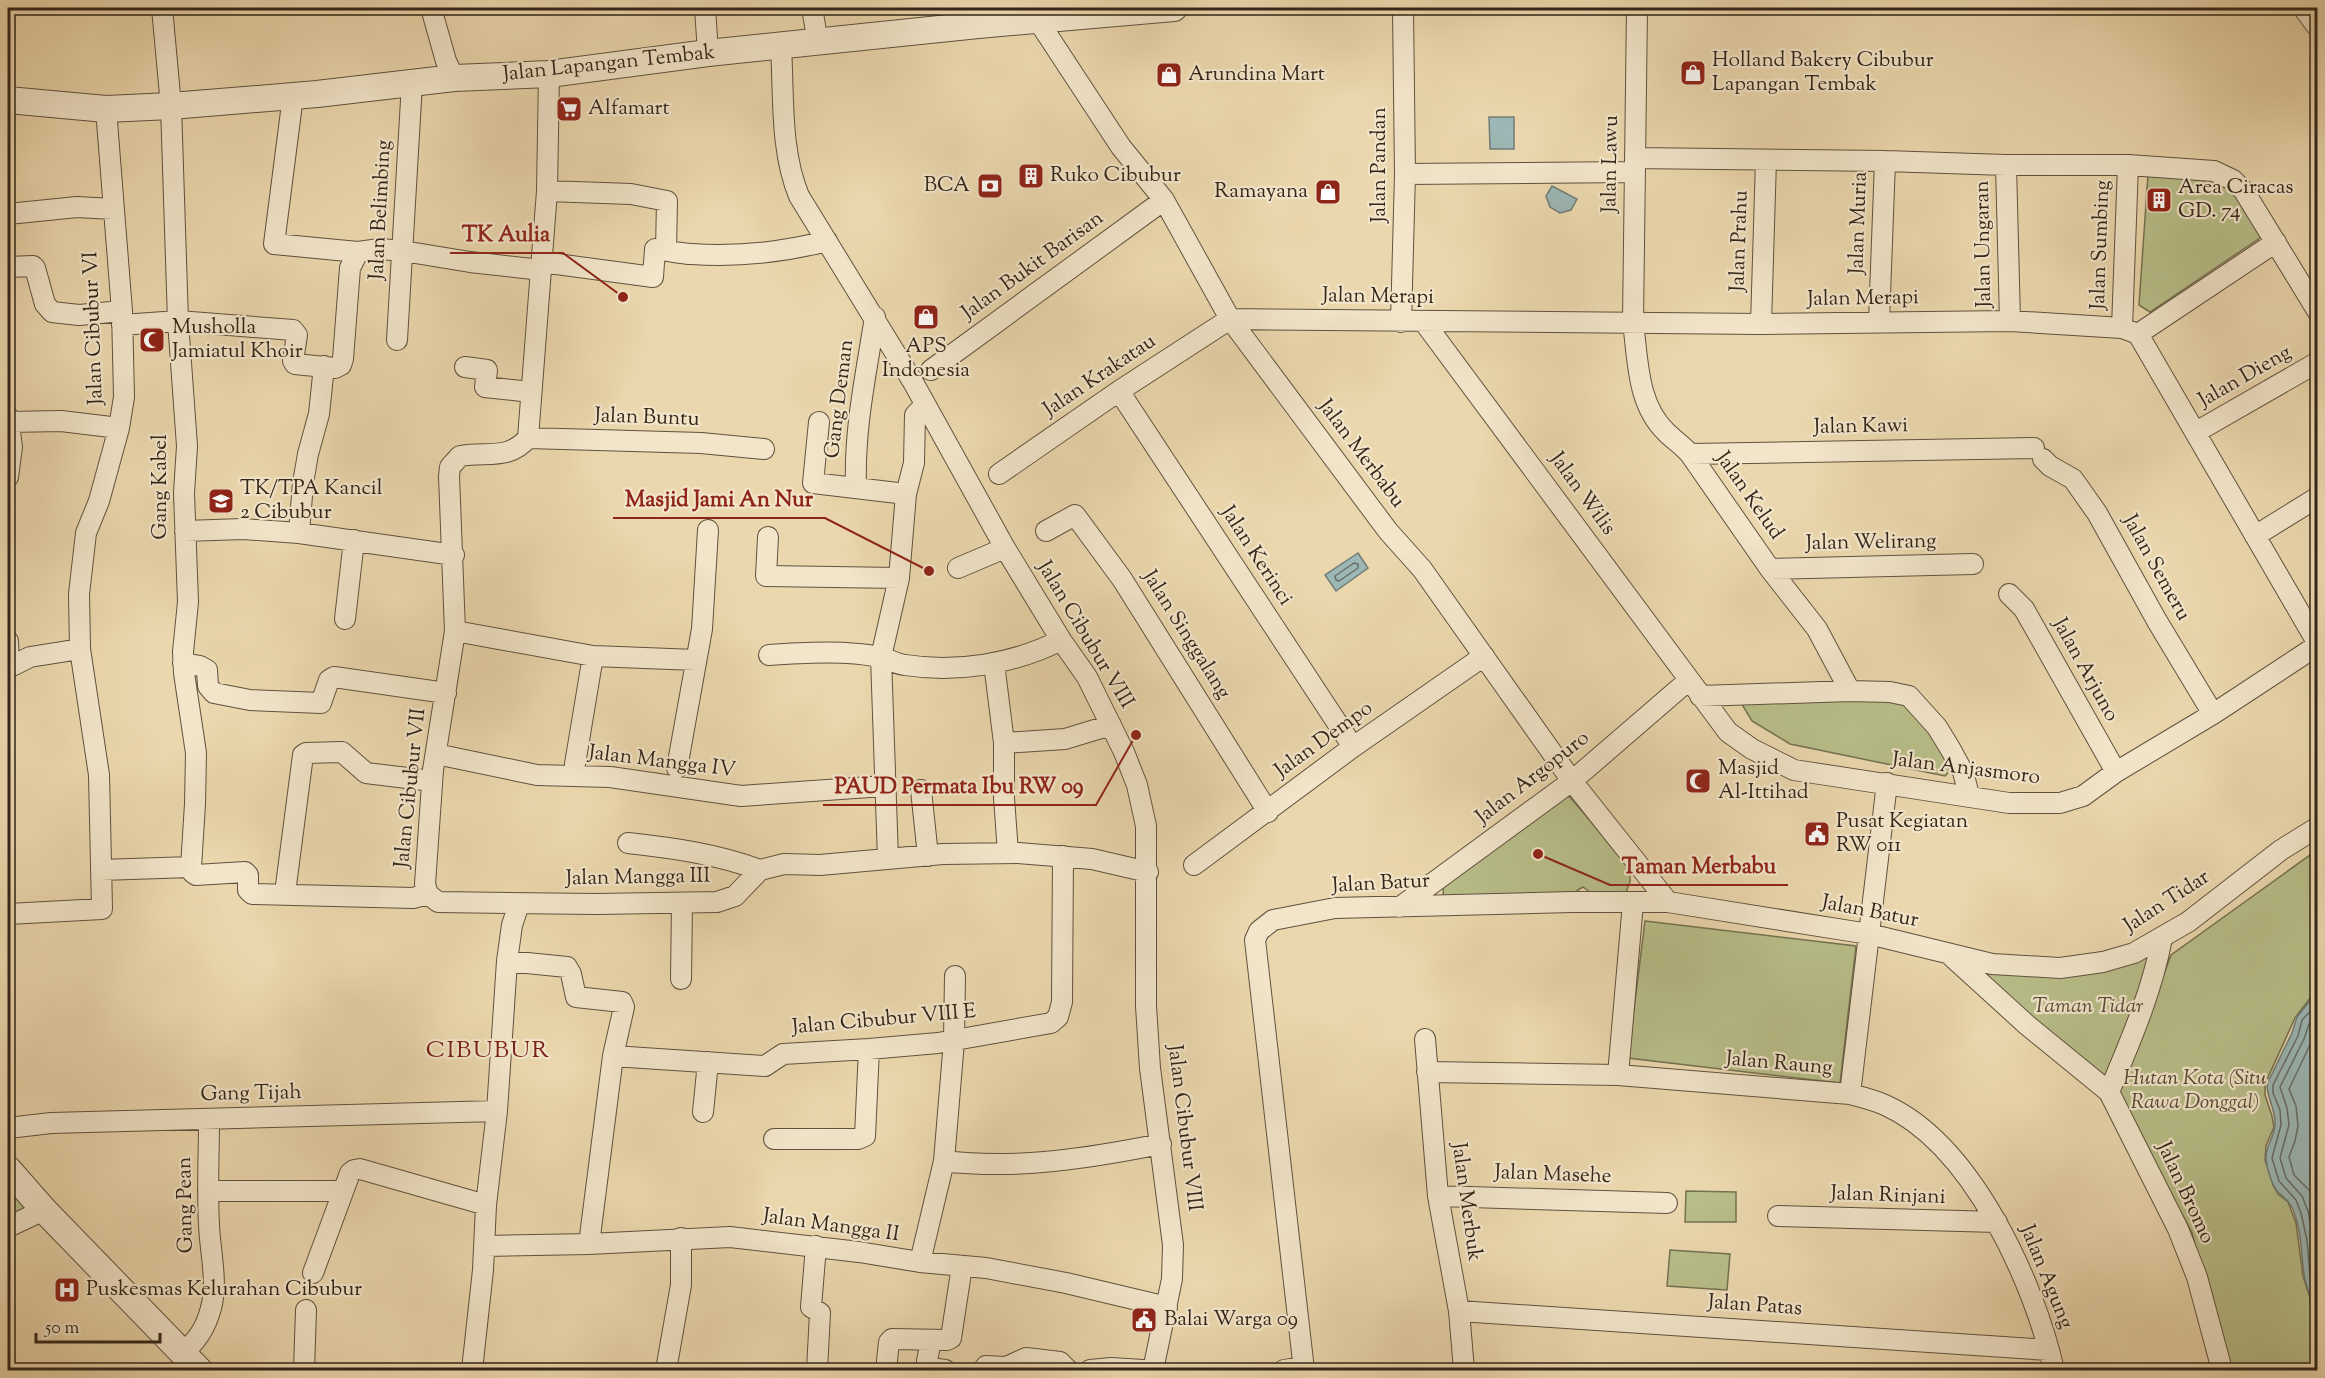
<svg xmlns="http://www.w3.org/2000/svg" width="2325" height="1378" font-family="'Sorts Mill Goudy',serif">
	<rect width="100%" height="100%" fill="#ebd7ad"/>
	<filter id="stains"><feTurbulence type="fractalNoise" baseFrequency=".00333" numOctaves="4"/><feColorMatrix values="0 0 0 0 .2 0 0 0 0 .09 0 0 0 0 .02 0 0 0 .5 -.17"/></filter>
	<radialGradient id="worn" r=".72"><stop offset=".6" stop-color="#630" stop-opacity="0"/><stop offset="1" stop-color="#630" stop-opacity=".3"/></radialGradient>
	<path fill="#b8be89" stroke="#757251" stroke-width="1.5" d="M2148,175C2171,176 2208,175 2228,186C2244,195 2255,220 2263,236L2150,312L2139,305Z
		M1911,691L1960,761L1945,776L1790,744L1752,721L1735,693Z
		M1558,785C1584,810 1605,841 1630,869V882L1625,895L1595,896L1583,887L1570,895L1443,897L1444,873Z
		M2317,850V989L2295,1018L2265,1084V1095L2272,1116L2274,1127L2266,1146L2265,1160L2273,1185L2278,1194L2288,1202L2296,1223L2303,1276L2310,1298L2311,1310L2317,1324V1370H2230L2192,1233L2119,1095L2171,955Z
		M1645,921L1856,946L1840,1083L1628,1058Z
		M2147,951L2153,956L2111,1077L2093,1072L1983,974L1990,962L2121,959Z
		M8,1170L37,1205L8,1218Z
		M1686,1191L1736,1192V1222H1685Z
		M1670,1250L1730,1254L1727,1290L1667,1286Z"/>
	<path fill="#9cb7b5" stroke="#727d77" stroke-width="1.5" d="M1489,117H1514V149H1490Z
		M1552,186L1577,199L1571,210L1560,213L1550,207L1546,196Z
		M1358,553L1368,568L1336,591L1325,575Z
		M2317,992V1322C2312,1313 2313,1306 2310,1296C2308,1289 2305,1282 2304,1274C2301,1254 2302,1234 2295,1215C2292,1204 2287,1200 2279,1193C2272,1186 2267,1169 2266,1159C2265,1146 2275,1137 2275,1124C2276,1110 2267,1099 2267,1084L2292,1033L2297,1017Z"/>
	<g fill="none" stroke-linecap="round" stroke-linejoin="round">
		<path stroke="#676e67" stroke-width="1.5" d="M1354,563L1358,564V568L1339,581L1336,580L1335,576Z
			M2318,1003L2302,1020L2298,1036L2273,1085V1093L2280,1110L2281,1125L2272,1158L2279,1181L2296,1200L2301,1213L2307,1240L2310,1276L2318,1305
			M2318,1015L2309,1024L2304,1039L2280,1087L2287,1108L2289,1125L2280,1158L2286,1178L2302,1196L2308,1211L2314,1239L2318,1273
			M2318,1028L2289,1089L2296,1106L2298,1126L2295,1141L2289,1157L2294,1175L2310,1191L2318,1210"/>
		<g stroke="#60523e" stroke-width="22">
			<path id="minor" d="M162,8L171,106L178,321L187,446L184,493L188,602L183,652L184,673L196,753L195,804L191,867
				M431,8L446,61L454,78
				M705,8L708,53
				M812,8L818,43
				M1637,8L1633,322C1638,360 1637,404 1666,432C1674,440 1682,445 1690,454L1770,569L1817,629L1850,691
				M1037,19L1121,147L1164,200L1230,319L1388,531L1422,569L1572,781L1668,902
				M781,47C784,96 780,150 799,196L913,382L1005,548L1061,640L1087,677L1124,752L1137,785L1146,826V1006L1150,1068L1173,1245L1172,1279L1153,1370
				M549,74L547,191L528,438C508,461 487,451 460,456L450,467L449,476L455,631L433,770L425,884L428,894L438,902L597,904L717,902L735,896L760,870L784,864L820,865L943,854L1018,853L1092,859L1148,872
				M293,96L274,244L358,252
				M1635,158L1885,161L2006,165H2128L2214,171L2233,180L2244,191L2318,312
				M2006,165L2010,321
				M1405,174L1634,172
				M547,191L631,194L667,201L666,250
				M8,214L77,207L113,209
				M542,262L653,277L655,249C667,250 680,254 692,254C737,257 784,252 827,241
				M8,267L33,266L35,268L45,304L52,312L79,315L122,311
				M1401,322L1405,174L1403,8
				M1424,322L1728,732L1752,749L1794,770L2009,803H2060L2083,796L2116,772L2213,714L2318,645
				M1879,322L1885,161
				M1761,324L1766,160
				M122,325L178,321L293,330L297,335L293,361L295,364L335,368L341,365L343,359L350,268L358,252L380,249L403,251L470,262L541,270
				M2122,328L2128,165
				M2138,334L2276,242
				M397,340L412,83
				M465,367L487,370L485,387L531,392
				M931,370L1164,200
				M1119,391L1353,747
				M8,417L12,447L8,477
				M9,422L61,421L119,428
				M819,422L813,483L906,494
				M2196,432L2318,362
				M528,438L701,443L764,449
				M1690,454L2034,448
				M2043,459L2050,466L2073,479L2097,513L2157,621L2213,714
				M999,474L1119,391L1230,319L1761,324L2010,321L2122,328L2138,334L2318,644
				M856,487C854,429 866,374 875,317
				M185,531L243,529L299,533L454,555
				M1046,531L1075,515L1122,579L1268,812
				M299,533L303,483L308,454L319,414L324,366
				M2255,536L2318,497
				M768,537L766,576L899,578
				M958,568L1005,548
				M1770,569L1973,564
				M2009,594L2024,609L2116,772
				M345,619L354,540
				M455,631L593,656L696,660
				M8,641L9,667
				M769,655C804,653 844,650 879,657C888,658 895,664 905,665C957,673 1014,664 1061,640
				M183,663L200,666L207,670L208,686L214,693L250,700L321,703L329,680L334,677L446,693
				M994,663L1004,743V798L1008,853
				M8,668L30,657L80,649
				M1700,696L1850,691L1890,692L1909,696L1937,727L1951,750L1963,772L1969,795
				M1004,743L1065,739L1111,725
				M436,754L537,775L610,777L741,796L884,786
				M575,764L593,656
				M677,768L702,629L708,530
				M921,790L928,856
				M628,843C673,848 717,854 760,870
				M888,859L881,657L899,578L906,494L914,463L915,415L925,405
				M1194,865L1353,747L1484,656
				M191,867L193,873L196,875L245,872L248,875V890L252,894L413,898L428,894
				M101,870L191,867
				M285,893L303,755L306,753L342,752L366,773L432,781
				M1400,907L1572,781L1689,680
				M8,914L102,909L99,775L80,649L79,594L86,533L99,501L119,428L124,397L122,311L106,109
				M2162,938C2152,992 2130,1042 2109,1092L2178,1229L2197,1277L2222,1370
				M1949,954L2027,1025L2109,1092
				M507,961L567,967L571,974L576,997L622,1002L624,1007L613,1056L589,1244
				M681,979L682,904
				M1425,1039L1438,1196L1459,1311L1464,1370
				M613,1056L765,1066L783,1054L869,1049L938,1043L1051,1023L1058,1017L1062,1002L1063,856
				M1427,1072L1618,1075L1850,1094C1862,1097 1874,1100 1885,1105C1972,1144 2034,1282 2054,1370
				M1618,1075L1633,903
				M1850,1094L1887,783
				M703,1112L708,1062
				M8,1128L51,1123L497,1111
				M774,1139H858L865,1136L869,1049
				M944,1161C1017,1170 1090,1158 1161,1144
				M208,1191H343
				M1438,1196L1667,1203
				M1778,1216L1997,1222
				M8,1227L44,1210
				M484,1246L589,1244L730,1237L859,1252L920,1262L986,1268L1066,1283L1167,1307
				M816,1246L811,1307L820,1313L817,1370
				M920,1262L944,1161L954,1041L955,976
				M313,1273L350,1173L354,1170L360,1169L486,1205
				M1459,1311L2049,1350
				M931,1340L927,1361L930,1368L945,1370
				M182,1353C198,1341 206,1327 211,1308C218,1282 210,1251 209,1225C207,1190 209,1154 209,1119
				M304,1370L306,1310
				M472,1370L483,1270L486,1205L497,1111L507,961L512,925L519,904
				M666,1370L681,1285V1238
				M886,1370L889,1342L892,1339L947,1340L951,1338L962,1266
				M983,1370L986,1366L1006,1367L1026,1358L1060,1362L1068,1370
				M1090,1370L1111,1368L1143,1370
				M1284,1370L1303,1367
				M1304,1370L1255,940L1259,931L1273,920L1335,908L1572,902H1668L1869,934L1992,964L2060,968L2103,962L2134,953L2188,922L2281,850L2318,827"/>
		</g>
		<g stroke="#60523e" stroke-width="28">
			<path id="tertiary" d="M2307,8L2318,23
				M8,100L106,109L171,106L317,94L454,78L549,74L708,53L978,25L1174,8
				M8,1169L44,1210L199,1370"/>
		</g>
		<use href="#minor" stroke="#f2e5ca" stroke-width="20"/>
		<use href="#tertiary" stroke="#f2e5ca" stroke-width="26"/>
	</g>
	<defs>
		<g id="shop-square" transform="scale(1.35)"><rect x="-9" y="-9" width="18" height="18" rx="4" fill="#8f2418" stroke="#f2e5ca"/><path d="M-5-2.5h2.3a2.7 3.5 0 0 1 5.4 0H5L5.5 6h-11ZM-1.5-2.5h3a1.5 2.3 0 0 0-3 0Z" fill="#fff"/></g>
		<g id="supermarket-square" transform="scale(1.35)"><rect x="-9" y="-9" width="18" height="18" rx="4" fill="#8f2418" stroke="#f2e5ca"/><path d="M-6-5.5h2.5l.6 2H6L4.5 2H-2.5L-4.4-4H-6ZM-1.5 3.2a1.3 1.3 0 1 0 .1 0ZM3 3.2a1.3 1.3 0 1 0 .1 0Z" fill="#fff"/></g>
		<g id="building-square" transform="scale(1.35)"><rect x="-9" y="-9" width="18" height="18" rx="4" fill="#8f2418" stroke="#f2e5ca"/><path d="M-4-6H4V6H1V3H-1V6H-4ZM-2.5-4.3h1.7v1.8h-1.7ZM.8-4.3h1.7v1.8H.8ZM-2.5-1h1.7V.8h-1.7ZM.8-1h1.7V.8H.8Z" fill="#fff"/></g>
		<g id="bank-square" transform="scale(1.35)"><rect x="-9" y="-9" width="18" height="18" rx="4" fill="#8f2418" stroke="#f2e5ca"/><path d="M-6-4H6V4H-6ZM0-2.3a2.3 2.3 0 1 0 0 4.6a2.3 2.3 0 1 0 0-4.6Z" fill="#fff"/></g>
		<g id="mosque-square" transform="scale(1.35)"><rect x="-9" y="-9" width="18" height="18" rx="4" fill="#8f2418" stroke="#f2e5ca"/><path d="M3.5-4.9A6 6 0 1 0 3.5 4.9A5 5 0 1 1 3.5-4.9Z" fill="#fff"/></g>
		<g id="school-square" transform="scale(1.35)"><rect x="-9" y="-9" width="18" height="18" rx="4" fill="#8f2418" stroke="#f2e5ca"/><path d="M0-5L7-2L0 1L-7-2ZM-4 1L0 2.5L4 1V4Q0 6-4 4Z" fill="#fff"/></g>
		<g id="civic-square" transform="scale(1.35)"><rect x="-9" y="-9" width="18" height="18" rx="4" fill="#8f2418" stroke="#f2e5ca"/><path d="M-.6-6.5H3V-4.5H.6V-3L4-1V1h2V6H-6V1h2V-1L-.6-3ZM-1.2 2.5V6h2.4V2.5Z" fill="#fff"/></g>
		<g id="hospital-square" transform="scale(1.35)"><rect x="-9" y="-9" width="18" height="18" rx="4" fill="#8f2418" stroke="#f2e5ca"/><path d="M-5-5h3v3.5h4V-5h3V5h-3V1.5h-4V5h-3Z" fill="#fff"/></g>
	</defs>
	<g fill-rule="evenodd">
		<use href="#shop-square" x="1693" y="73"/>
		<use href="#shop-square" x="1169" y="75"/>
		<use href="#supermarket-square" x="569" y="109"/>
		<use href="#building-square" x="1031" y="176"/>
		<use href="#bank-square" x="990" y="186"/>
		<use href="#shop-square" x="1328" y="192"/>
		<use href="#building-square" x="2159" y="200"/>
		<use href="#shop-square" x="926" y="317"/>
		<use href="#mosque-square" x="152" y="340"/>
		<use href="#school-square" x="221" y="501"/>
		<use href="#mosque-square" x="1698" y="781"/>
		<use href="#civic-square" x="1817" y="834"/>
		<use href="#hospital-square" x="67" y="1290"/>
		<use href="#civic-square" x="1144" y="1320"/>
	</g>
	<g text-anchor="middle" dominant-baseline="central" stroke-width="4.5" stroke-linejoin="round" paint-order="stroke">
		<g font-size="21" fill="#322519" stroke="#f2e5ca" text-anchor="start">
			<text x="1712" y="61">Holland Bakery Cibubur<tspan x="1712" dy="24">Lapangan Tembak</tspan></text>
			<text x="1188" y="75">Arundina Mart</text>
			<text x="588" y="109">Alfamart</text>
			<text x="1050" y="176">Ruko Cibubur</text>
			<text x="970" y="186" text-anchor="end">BCA</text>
			<text x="2178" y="188">Area Ciracas<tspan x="2178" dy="24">GD. 74</tspan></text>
			<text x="1308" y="192" text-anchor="end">Ramayana</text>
			<text x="172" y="328">Musholla<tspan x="172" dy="24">Jamiatul Khoir</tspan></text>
			<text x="926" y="347" text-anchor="middle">APS<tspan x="926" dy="24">Indonesia</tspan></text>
			<text x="240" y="489">TK/TPA Kancil<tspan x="240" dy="24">2 Cibubur</tspan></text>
			<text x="1718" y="769">Masjid<tspan x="1718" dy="24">Al-Ittihad</tspan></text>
			<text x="1836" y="822">Pusat Kegiatan<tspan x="1836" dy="24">RW 011</tspan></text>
			<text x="86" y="1290">Puskesmas Kelurahan Cibubur</text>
			<text x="1164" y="1320">Balai Warga 09</text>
		</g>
		<g font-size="21" fill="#322519" stroke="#f2e5ca">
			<text transform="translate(609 64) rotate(-6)">Jalan Lapangan Tembak</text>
			<text transform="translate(1611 164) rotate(-89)">Jalan Lawu</text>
			<text transform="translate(1380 165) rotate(-90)">Jalan Pandan</text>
			<text transform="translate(381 210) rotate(-87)">Jalan Belimbing</text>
			<text transform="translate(1859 223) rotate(-88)">Jalan Muria</text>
			<text transform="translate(1740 241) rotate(-88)">Jalan Prahu</text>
			<text transform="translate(1984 244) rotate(-91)">Jalan Ungaran</text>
			<text transform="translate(2101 245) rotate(-88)">Jalan Sumbing</text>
			<text transform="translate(1033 266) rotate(-36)">Jalan Bukit Barisan</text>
			<text transform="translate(1378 297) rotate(1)">Jalan Merapi</text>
			<text transform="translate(1863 299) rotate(-1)">Jalan Merapi</text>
			<text transform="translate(94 328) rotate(-92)">Jalan Cibubur VI</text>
			<text transform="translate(1100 376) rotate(-34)">Jalan Krakatau</text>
			<text transform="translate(2245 377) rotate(-30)">Jalan Dieng</text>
			<text transform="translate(840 399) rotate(-83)">Gang Deman</text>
			<text transform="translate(647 418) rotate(2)">Jalan Buntu</text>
			<text transform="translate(1861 427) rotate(-1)">Jalan Kawi</text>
			<text transform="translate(1361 454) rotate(53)">Jalan Merbabu</text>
			<text transform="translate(161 487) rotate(-90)">Gang Kabel</text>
			<text transform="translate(1582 494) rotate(54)">Jalan Wilis</text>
			<text transform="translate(1749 496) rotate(55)">Jalan Kelud</text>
			<text transform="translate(1871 543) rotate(-1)">Jalan Welirang</text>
			<text transform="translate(1256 556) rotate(57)">Jalan Kerinci</text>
			<text transform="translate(2156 568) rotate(61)">Jalan Semeru</text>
			<text transform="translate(1085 635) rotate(59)">Jalan Cibubur VIII</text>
			<text transform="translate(1186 635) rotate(58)">Jalan Singgalang</text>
			<text transform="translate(2085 670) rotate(61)">Jalan Arjuno</text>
			<text transform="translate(1324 740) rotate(-36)">Jalan Dempo</text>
			<text transform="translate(662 762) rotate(7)">Jalan Mangga IV</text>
			<text transform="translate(1966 769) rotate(7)">Jalan Anjasmoro</text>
			<text transform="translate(1533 778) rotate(-38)">Jalan Argopuro</text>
			<text transform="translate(411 788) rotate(-84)">Jalan Cibubur VII</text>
			<text transform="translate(638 878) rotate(-1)">Jalan Mangga III</text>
			<text transform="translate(1381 884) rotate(-3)">Jalan Batur</text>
			<text transform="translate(2167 902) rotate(-33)">Jalan Tidar</text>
			<text transform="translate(1870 912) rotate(11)">Jalan Batur</text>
			<text transform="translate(884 1020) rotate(-5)">Jalan Cibubur VIII E</text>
			<text transform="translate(1779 1064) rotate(5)">Jalan Raung</text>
			<text transform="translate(251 1094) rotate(-1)">Gang Tijah</text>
			<text transform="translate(1184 1128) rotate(83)">Jalan Cibubur VIII</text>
			<text transform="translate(1553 1175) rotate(2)">Jalan Masehe</text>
			<text transform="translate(2185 1193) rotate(65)">Jalan Bromo</text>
			<text transform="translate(1888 1196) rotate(2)">Jalan Rinjani</text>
			<text transform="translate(1466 1202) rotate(82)">Jalan Merbuk</text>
			<text transform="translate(186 1205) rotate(-91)">Gang Pean</text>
			<text transform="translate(831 1226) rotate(8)">Jalan Mangga II</text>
			<text transform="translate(2046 1277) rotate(68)">Jalan Agung</text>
			<text transform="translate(1755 1306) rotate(4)">Jalan Patas</text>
		</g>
		<g font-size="21" font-style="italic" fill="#544b35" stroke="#f2e5ca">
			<text x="2088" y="1007">Taman Tidar</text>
			<text x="2195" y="1079">Hutan Kota (Situ<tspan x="2195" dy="24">Rawa Donggal)</tspan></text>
		</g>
		<g font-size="24" letter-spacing="1.5" fill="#7a1f14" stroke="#f2e5ca">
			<text x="488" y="1051">CIBUBUR</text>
		</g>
	</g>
	<path fill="none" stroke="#8f2418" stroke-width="2" d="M623 297L563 253H450M929 571L825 518H613M1136 735L1096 805H823M1538 854L1610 885H1788"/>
	<g fill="#8f2418" stroke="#f2e5ca" stroke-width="2">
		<circle cx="623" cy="297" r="6"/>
		<circle cx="929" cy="571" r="6"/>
		<circle cx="1136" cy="735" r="6"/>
		<circle cx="1538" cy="854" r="6"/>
	</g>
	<g font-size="22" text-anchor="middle" font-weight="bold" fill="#8f2418" stroke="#f2e5ca" stroke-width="4.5" stroke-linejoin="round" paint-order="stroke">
		<text x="506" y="241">TK Aulia</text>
		<text x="719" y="506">Masjid Jami An Nur</text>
		<text x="959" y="793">PAUD Permata Ibu RW 09</text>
		<text x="1699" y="873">Taman Merbabu</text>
	</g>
	<rect width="2325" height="1378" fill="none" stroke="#ebd7ad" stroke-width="30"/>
	<rect x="9" y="9" width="2307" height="1360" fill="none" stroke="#322519" stroke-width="3"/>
	<rect x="15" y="15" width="2295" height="1348" fill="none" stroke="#322519" stroke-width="1.5"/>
	<path d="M36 1333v9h124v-9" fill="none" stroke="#322519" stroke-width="3"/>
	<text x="45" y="1333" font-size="18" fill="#322519" stroke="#f2e5ca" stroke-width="4.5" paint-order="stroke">50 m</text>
	<rect width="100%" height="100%" filter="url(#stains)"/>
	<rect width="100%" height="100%" fill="url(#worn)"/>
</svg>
